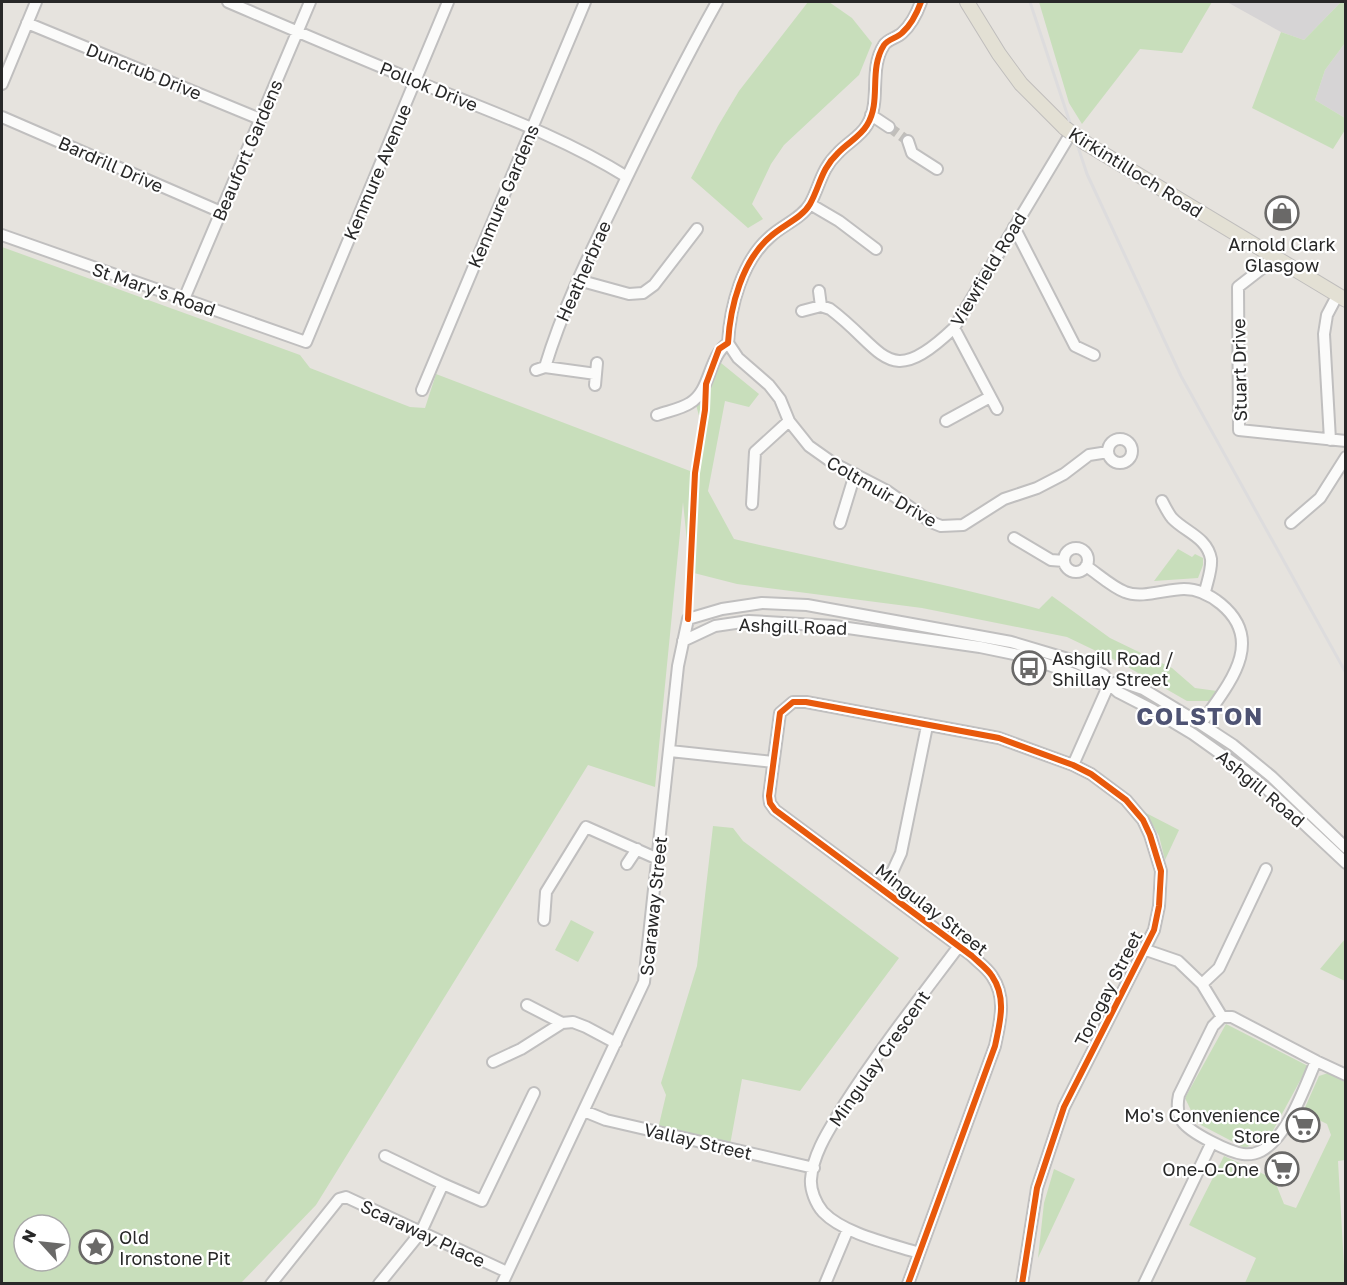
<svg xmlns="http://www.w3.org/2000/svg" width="1347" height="1285" font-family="'Golos Text',sans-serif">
	<rect width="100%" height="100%" fill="#e6e3de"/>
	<path fill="#d6d4d5" d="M1227,2H1341L1304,40L1281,32Z
		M1345,43V118L1315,100L1325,70Z"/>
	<path fill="#c8debb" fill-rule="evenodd" d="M808,2H829L852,18L872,43L859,75L784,145L771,164L752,204L763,219L748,228L691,178L718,126L739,91Z
		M1039,2H1212L1182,53L1140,49L1082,124L1069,103Z
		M1341,2H1345V43L1325,70L1315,100L1345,118V130L1333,149L1252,108L1281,32L1304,40Z
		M2,247L300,355L310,368L410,407L425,408L436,374L690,471L703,430L696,405L721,363L759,394L749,407L725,401L708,491L734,539C836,563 938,581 1039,609L1052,596L1110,638L1172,668L1195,688L1217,691L1210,701H1187L1119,662L1067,637L922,608L737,584L690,572L683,502L655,787L588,765L316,1205L241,1283H2ZM24,1225H60V1261H24Z
		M1178,549L1192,557L1195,554L1203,558V565L1198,578L1154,581Z
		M1146,813L1179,830L1165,860L1159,836Z
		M713,826L733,828L743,841L899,958L800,1091L742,1079L730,1145L658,1129L666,1095L661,1083L697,966Z
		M571,920L594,932L578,962L555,950Z
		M1345,939V981L1320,969Z
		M1226,1024L1308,1066L1270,1136L1245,1148L1197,1123L1185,1098Z
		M1328,1073L1345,1082V1160L1338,1161L1345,1283H1245L1256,1258L1189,1225L1224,1156L1274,1179L1284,1204L1296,1208L1331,1135L1327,1124L1303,1112L1319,1076Z
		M1054,1169L1075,1179L1038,1258L1044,1203Z"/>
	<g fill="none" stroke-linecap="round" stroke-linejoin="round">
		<path stroke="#c0beba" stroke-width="10" stroke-dasharray="10 5" stroke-linecap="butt" d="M889,127L908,141"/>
		<g stroke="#c0bfbf" stroke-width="14">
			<path id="minor" d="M228,2C291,29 354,56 418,82C489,111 561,136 627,177
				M27,23L260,119
				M2,84L36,2
				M871,115L889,127
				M2,117L221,212
				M908,141L912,153L937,169
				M810,204L839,221L876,249
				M1014,227L1075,346L1094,355
				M2,235L306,342L448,2
				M1272,255L1265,266L1238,287L1239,430L1346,441
				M578,280L629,294L643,293L654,285L697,229
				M819,291L821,306
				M184,299L310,2
				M802,311L821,306L830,309C885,350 887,392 954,328L1071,133
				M954,328L997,409
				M728,343L738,358L769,385L780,399L789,421L809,446L833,463L887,491L931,522L941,526L963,525L1004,499L1037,488L1064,474L1089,455L1108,452
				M728,343C730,307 742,260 771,236C783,225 802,218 810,204C820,186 821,169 838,153C847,143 860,137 867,125C882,101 868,70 884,45C888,39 897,38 902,33C911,25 917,13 921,2
				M545,367C562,311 587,259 613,206C646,137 680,68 717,2
				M536,370L545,367L596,374
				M595,385L597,363
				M422,390L585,2
				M657,415C668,411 681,409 690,403C711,391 708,357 728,343
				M946,421L990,397
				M1108 451a12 12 0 1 1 24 0a12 12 0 1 1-24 0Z
				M1330,440L1324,334L1327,315L1337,296
				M1162,501C1165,507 1168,513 1172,518C1185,532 1207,537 1211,559C1212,570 1207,582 1205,592
				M752,504L755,452L789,421
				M840,523L855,474
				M1291,523L1320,498L1346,457
				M1014,538L1051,560L1064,561
				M1064 560a12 12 0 1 1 24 0a12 12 0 1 1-24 0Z
				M1086,566C1098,574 1112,587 1125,592C1142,599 1166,589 1184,589C1199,589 1210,595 1221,604C1268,643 1225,688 1201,724
				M683,641L715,626L749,621L834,626L980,647L1024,656L1099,683L1109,684L1122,682L1143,689L1201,724L1233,745L1272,777L1346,848
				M670,751L773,762
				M1073,765L1109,684
				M627,864L637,849
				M884,890L901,853L927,726
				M544,920L546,892L586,827L658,859
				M1146,950L1178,961L1202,984L1222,1017
				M1202,984L1219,968L1266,869
				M527,1005L562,1023
				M1222,1017H1232L1316,1061C1304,1088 1288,1137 1261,1151C1255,1154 1250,1155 1243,1154C1229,1152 1190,1133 1182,1121C1177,1113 1177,1104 1179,1095L1213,1026Z
				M1316,1061L1346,1075
				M493,1062L521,1049L562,1023L573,1022L586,1027L616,1043
				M584,1111L606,1120L814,1168
				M385,1156L443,1184
				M919,1253C891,1244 844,1234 823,1212C816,1204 810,1190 811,1179C813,1152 831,1127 844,1105C879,1050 920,998 959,946
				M271,1284L339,1199L346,1197L507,1272
				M379,1284L421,1232L443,1184L482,1201L534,1093
				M502,1284L644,982L678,666L688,619L722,609L762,603L807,605L1011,642L1068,659L1104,675L1109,684L1118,692L1153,710L1193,734L1242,769L1268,790L1346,863
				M825,1284L848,1229
				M908,1284L995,1046C1000,1022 1007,998 992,976C987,968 978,962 972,956L775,810L770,803L769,796L780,713L793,702H806L999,738L1073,765L1091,774L1126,800L1143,820L1150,835L1161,871L1159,906L1154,930L1064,1107L1037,1188L1022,1284
				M1144,1284L1212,1142"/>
		</g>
		<g stroke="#bfbdbc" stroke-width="16">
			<path id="major" d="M967,2L999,54L1021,84L1065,128
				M1087,144L1346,300"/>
		</g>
		<use href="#minor" stroke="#fbfbfa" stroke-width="10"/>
		<use href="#major" stroke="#e3e0d4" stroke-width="14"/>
		<path stroke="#dddcdd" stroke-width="3" d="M1030,2L1087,174L1181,376L1346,673"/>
		<g stroke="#bfbdbc" stroke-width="16" stroke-linecap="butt">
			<path id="major-bridge" d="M1065,128L1087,144"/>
		</g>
		<use href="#major-bridge" stroke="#e3e0d4" stroke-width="14"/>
		<g stroke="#fff" stroke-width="10">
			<path id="cycleway" d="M688,619L695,473L705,410L706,384L719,349L728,343C730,307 742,260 771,236C783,225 802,218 810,204C820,186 821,169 838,153C847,143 860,137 867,125C882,101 868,70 884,45C888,39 897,38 902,33C911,25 917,13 921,2
				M908,1284L995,1046C1000,1022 1007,998 992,976C987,968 978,962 972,956L775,810L770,803L769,796L780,713L793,702H806L999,738L1073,765L1091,774L1126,800L1143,820L1150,835L1161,871L1159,906L1154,930L1064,1107L1037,1188L1022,1284"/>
		</g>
		<use href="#cycleway" stroke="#e8590c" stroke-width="6"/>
	</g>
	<defs>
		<g id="shop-ring" transform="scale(1.725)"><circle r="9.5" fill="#fff" stroke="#6a6968" stroke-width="1.5"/><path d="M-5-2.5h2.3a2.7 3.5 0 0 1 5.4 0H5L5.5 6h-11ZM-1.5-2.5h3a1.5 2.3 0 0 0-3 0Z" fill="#6a6968"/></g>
		<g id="bus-ring" transform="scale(1.725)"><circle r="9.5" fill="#fff" stroke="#6a6968" stroke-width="1.5"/><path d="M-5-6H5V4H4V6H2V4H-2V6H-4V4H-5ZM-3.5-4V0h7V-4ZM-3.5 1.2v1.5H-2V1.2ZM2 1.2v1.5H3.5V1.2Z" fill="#6a6968"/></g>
		<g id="supermarket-ring" transform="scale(1.725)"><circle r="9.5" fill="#fff" stroke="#6a6968" stroke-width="1.5"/><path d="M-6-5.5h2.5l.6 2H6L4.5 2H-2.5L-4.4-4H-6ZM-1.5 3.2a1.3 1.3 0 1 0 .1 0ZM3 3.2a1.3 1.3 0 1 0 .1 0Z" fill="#6a6968"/></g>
		<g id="sight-ring" transform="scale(1.725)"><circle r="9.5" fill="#fff" stroke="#6a6968" stroke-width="1.5"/><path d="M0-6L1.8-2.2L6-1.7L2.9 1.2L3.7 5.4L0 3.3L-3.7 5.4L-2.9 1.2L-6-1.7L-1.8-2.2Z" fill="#6a6968"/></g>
	</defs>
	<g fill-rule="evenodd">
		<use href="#shop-ring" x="1282" y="213"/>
		<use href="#bus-ring" x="1029" y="668"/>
		<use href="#supermarket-ring" x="1303" y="1125"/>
		<use href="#supermarket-ring" x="1282" y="1169"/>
		<use href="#sight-ring" x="96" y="1247"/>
	</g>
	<g text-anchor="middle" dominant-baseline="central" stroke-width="4.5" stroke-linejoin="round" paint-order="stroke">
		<g font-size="18" fill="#282828" stroke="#fff">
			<text transform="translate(144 71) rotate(22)">Duncrub Drive</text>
			<text transform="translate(429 86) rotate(22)">Pollok Drive</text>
			<text transform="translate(247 150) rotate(-67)">Beaufort Gardens</text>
			<text transform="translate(111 164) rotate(24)">Bardrill Drive</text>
			<text transform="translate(377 172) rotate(-67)">Kenmure Avenue</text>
			<text transform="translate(1136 172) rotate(32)">Kirkintilloch Road</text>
			<text transform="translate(503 196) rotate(-67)">Kenmure Gardens</text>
			<text transform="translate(988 269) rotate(-59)">Viewfield Road</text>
			<text transform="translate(583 271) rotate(-66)">Heatherbrae</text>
			<text transform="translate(154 289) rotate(19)">St Mary's Road</text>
			<text transform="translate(1239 370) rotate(-91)">Stuart Drive</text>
			<text transform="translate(882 491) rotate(30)">Coltmuir Drive</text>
			<text transform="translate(793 626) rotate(2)">Ashgill Road</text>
			<text transform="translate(1261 788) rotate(40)">Ashgill Road</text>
			<text transform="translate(653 906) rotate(-84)">Scaraway Street</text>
			<text transform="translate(932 909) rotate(38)">Mingulay Street</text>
			<text transform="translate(1108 988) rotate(-63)">Torogay Street</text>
			<text transform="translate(879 1058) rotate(-55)">Mingulay Crescent</text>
			<text transform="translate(698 1141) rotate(13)">Vallay Street</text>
			<text transform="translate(423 1233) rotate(25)">Scaraway Place</text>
		</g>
		<g font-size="18" fill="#282828" stroke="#fff" text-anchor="start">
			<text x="1282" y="244" text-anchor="middle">Arnold Clark<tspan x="1282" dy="21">Glasgow</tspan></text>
			<text x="1052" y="658">Ashgill Road /<tspan x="1052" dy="21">Shillay Street</tspan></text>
			<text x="1280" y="1115" text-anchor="end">Mo's Convenience<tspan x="1280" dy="21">Store</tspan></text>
			<text x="1259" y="1169" text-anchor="end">One-O-One</text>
			<text x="119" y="1237">Old<tspan x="119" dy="21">Ironstone Pit</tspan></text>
		</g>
		<g font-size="24" font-weight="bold" letter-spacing="1.5" fill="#4e5373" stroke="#fff">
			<text x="1200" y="715">COLSTON</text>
		</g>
	</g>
	<rect width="1347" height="1285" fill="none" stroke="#282828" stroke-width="6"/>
	<g transform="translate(42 1243) rotate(297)"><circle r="28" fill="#ffffff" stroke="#a9a9a9" stroke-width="1.5"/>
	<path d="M0-4.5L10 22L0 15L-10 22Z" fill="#6a6968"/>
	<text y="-9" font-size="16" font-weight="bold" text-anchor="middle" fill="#282828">N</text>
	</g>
</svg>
